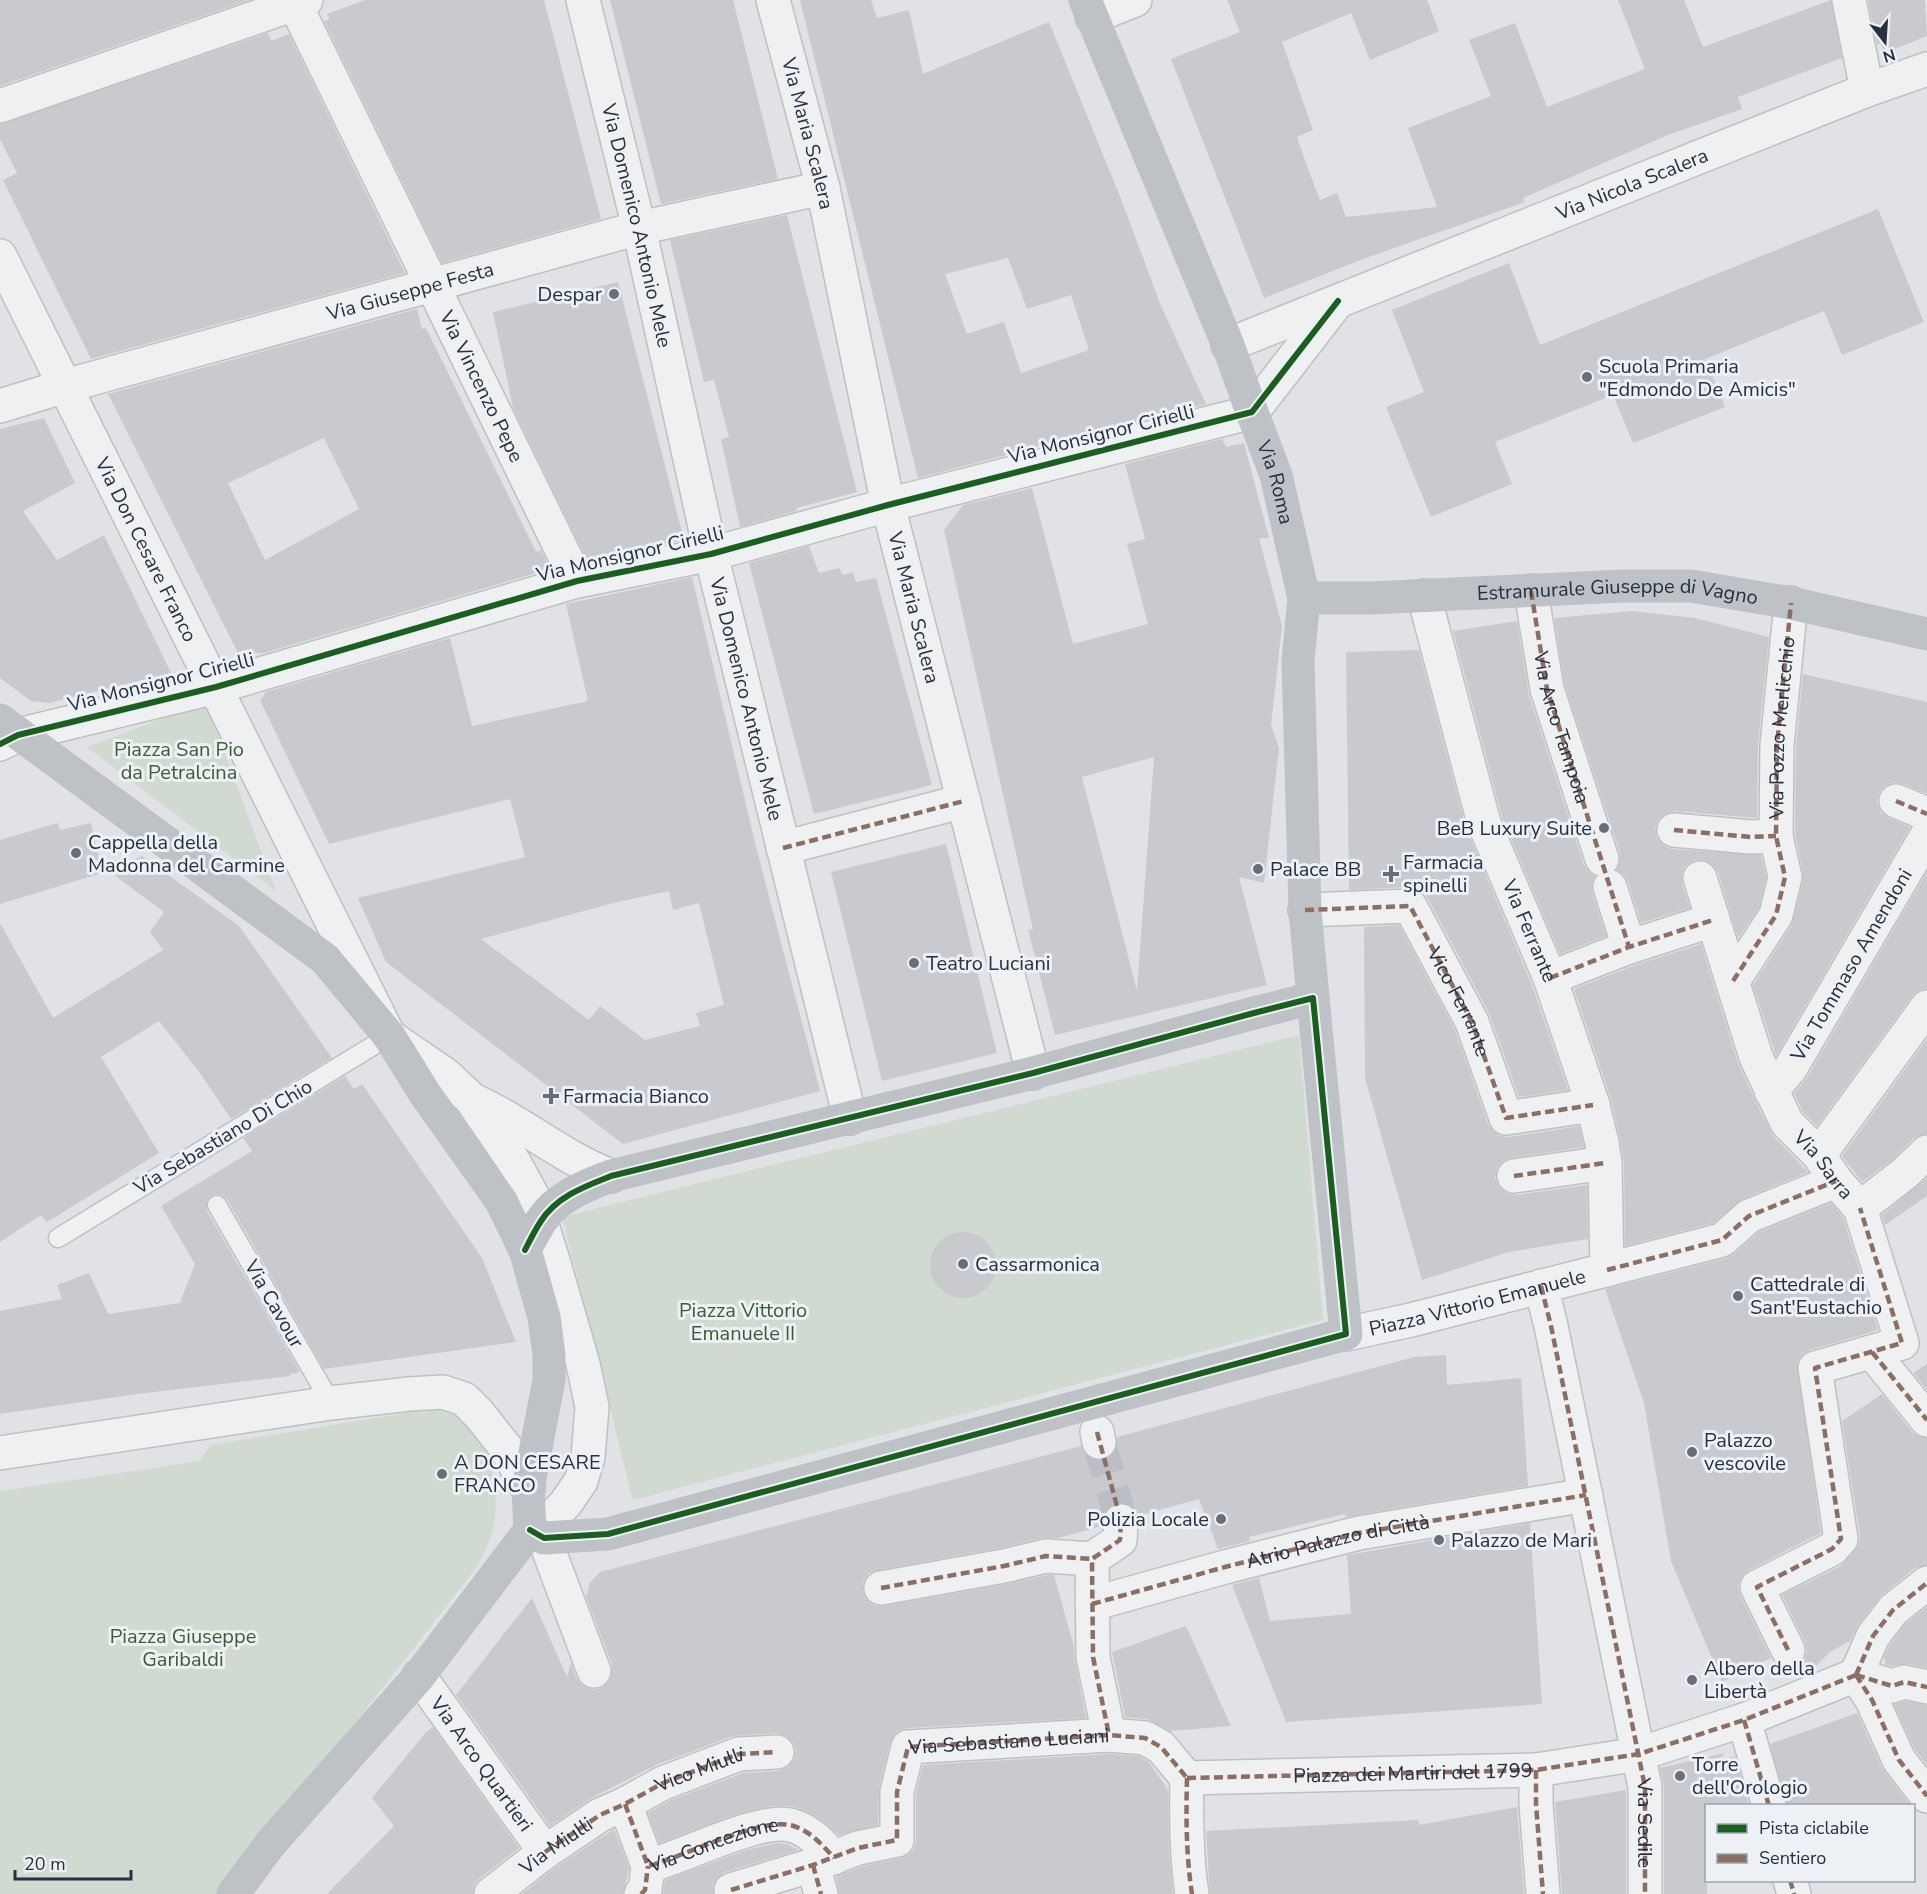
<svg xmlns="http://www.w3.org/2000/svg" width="1927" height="1894" font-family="'Nunito Sans',sans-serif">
	<rect width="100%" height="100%" fill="#e0e2e5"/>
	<path fill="#d1dad0" d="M206,702L276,891L87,747Z
		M1299,1035L1323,1320L633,1500L562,1217Z
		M430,1409L453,1410C461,1417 474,1425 480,1435C487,1446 490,1462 493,1475C500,1516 494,1542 470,1576L222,1894H0V1491L199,1461L210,1445Z"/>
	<path fill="#c8cacd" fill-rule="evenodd" d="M0,0H249L0,86Z
		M365,0H544L601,219L442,263L324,21L330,19L327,14Z
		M610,0H733L778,179L661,204Z
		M800,0H871L877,18L909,10L923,74L1049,22L1121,199L1161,306L1206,404L1115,428L1114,424L1022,451L918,478ZM1008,258L1027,309L1071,295L1089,350L1021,373L1004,322L967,334L945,274Z
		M1227,0H1427L1439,31L1370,60L1351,13L1282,42L1313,130L1297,137L1307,166L1320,200L1337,193L1346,217L1437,207L1408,128L1491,96L1469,40L1515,23L1547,107L1645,69L1618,0H1684L1703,47L1831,0L1842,58L1738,97L1742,109L1668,135L1523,198L1525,202L1363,259L1264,298L1171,59L1240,32Z
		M1868,0H1925L1927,36L1884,53L1881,43L1877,45Z
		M268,33L271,41L289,34L405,273L91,359L3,180L17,173L0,139V124Z
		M1878,209L1924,322L1842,355L1824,311L1705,359L1725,407L1633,443L1613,395L1495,442L1512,484L1431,517L1386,407L1424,392L1392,310L1509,263L1540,345Z
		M787,215L857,492L796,508L797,511L740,527L721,439L729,437L714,380L704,382L670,240Z
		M618,282L684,540L587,560L513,408L493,312Z
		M417,309L422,329L426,328L536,552L541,550L550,569L264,653H238L108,394ZM324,438L359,509L265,560L228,483Z
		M44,418L75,483L23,511L57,560L104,535L171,673L49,703L31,701L0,678V429Z
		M1222,439L1226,447L1244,443L1269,538H1259L1282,626L1271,725L1279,748L1264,883L1239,877L1267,985L1055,1035L1028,929L1033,930L944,530L963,505L1032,488L1073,644L1148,624L1127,544L1145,539L1125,464ZM1154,757L1137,991L1082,777Z
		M809,546L819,573L839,568L843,575L853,572L856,582L876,578L932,785L814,814L749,563Z
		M692,577L756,847L820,1091L623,1144L386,962L358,898L525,857L510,799L329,844L260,700L266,692L450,638L472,726L588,701L566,604ZM669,891L673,910L699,903L724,1005L696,1013L700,1026L645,1040L600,1006L589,1020L481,939L613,903Z
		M1632,611L1695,618L1769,637L1758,743L1757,818L1675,811L1667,813L1659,819L1655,828L1657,838L1664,846L1672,849L1761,855L1766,877L1759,908L1738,938L1718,872L1712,864L1704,860H1694L1686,866L1682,873V884L1690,908L1641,923L1628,881L1623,874L1617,870L1620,862V853L1565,685L1554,618Z
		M1517,621L1529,695L1584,865L1589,872L1595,876L1592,884V892L1606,936L1560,954L1502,817L1453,631Z
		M1419,650L1466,828L1532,985L1568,1090L1519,1097L1489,1013L1427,897L1420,890L1409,887L1349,890L1346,652Z
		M1803,674L1927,702V794L1903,784L1894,782L1885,786L1879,793L1877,803L1881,813L1889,818L1910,827L1776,1056L1753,985L1792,925L1803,881V873L1795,834L1796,746Z
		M58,823L60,830L91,823L102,873L0,904V840Z
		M946,844L997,1053L882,1081L831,872Z
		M142,856L239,926L332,1058L231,1119L200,1073L159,1021L101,1057L159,1153L47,1222L41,1215L0,1242V923L53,1018L163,950L150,932L164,912L110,872Z
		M1927,872V989L1919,990L1912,996L1817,1126L1803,1112L1794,1093L1806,1079Z
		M1399,925L1455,1030L1488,1124L1493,1131L1500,1136L1509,1137L1579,1126L1584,1147L1511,1158L1503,1161L1497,1168L1495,1178L1500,1188L1508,1194L1516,1195L1587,1185L1588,1239L1509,1252L1422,1280L1365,1078L1364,927Z
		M1701,944L1738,1063L1754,1098L1773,1136L1808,1172L1742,1199L1713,1223L1625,1246L1624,1163L1620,1139L1610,1096L1574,989L1635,965Z
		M1927,1039V1134L1914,1138L1893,1159L1862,1182L1842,1156Z
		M345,1076L354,1089L362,1084L482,1258L516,1342L324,1369L227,1199L222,1195L216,1194L211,1196L207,1200V1211L300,1372L290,1374V1376L137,1394L0,1414V1311L62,1299L57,1285L89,1273L108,1314L180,1303L195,1264L161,1206L252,1151L243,1138Z
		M1927,1178V1196L1885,1225L1882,1215Z
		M1831,1203L1843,1217L1878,1330L1810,1350L1803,1354L1797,1362L1821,1533L1749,1570L1742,1576L1738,1585L1740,1595L1771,1658L1722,1682L1671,1561L1644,1403L1605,1289L1727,1258L1734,1254L1759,1232Z
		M930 1265a33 33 0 1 1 66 0a33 33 0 1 1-66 0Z
		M1446,1355L1447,1385L1521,1378L1528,1486L1345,1517V1514L1249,1537L1250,1541L1218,1549L1199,1499L1138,1516L1132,1506L1121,1502L1112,1505L1106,1510L1102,1526L1058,1538H1042L1000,1548L878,1570L869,1573L863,1582V1592L867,1600L875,1606H884L1007,1584L1048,1575H1054L1074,1647L1075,1661L1086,1718L907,1728L897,1732L890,1743L879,1788L878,1825L839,1835L820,1819L804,1810L791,1806H773L734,1815L659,1843L648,1813L671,1800L743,1773L778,1771L788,1767L794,1760L796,1750L793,1742L786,1736L776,1733L733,1736L656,1765L590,1799L550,1826L456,1695L532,1598L567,1677L571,1662L576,1678L583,1686L592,1690L601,1688L608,1683L612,1675V1664L586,1597L590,1583L600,1572L1081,1446L1085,1454L1092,1460H1103L1112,1456L1116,1449L1117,1437L1414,1357Z
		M1927,1364V1390L1913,1373Z
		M1882,1394L1912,1432L1920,1437L1927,1438V1565L1915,1568L1881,1596L1858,1625L1850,1641L1830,1652L1815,1667L1798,1665L1804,1660L1807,1652L1805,1642L1782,1595L1841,1566L1859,1545L1860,1536L1842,1421Z
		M1530,1523L1542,1704L1286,1722L1232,1585L1259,1578L1270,1621L1351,1614L1347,1555Z
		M1927,1607V1668L1908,1664L1892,1666L1886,1665L1884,1657L1889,1646L1906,1623Z
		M1186,1626L1231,1726L1170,1731L1147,1719L1125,1717L1112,1652Z
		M1905,1701L1927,1705V1765L1915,1750L1894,1704Z
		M1857,1713L1882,1768L1911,1806H1787L1770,1744Z
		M433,1727L519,1848L479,1879L474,1886L473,1894H327L394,1826L372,1798L426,1732Z
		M1725,1753L1716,1762L1735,1756L1749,1806H1707V1894H1664V1787L1660,1768Z
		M1109,1754L1139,1756L1149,1762L1168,1790L1169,1851L1173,1894H839L836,1876L863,1866L901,1858L908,1855L914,1849L916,1840V1794L923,1765Z
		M1626,1790V1894H1562L1555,1802Z
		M1517,1807L1524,1894H1210L1206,1831L1418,1820L1419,1825Z
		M614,1829L629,1868L623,1894H522L556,1867Z
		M777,1843L787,1844L799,1850L725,1872L717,1878L713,1885V1894H663L665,1880L746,1850Z"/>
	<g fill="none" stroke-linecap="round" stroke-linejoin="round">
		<path stroke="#bbbec4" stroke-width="33" stroke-dasharray="33 16" stroke-linecap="butt" d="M1099,1442L1121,1521"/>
		<g stroke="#bec0c3" stroke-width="21">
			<path id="lane" d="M217,1205L331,1403
				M58,1238L389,1036"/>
		</g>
		<g stroke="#bec0c3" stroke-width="36">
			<g id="street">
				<path id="s1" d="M293,0L577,581"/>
				<path id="s2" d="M583,0L639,228L711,554L850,1118"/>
				<path id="s3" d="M773,0L823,188L888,505L1033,1073"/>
				<path d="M1849,0L1867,90"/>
				<path d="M1092,17L1135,0"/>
				<path d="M0,106L306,0"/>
				<path id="s4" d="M0,256L389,1036L446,1075L471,1099L514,1162L533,1197L552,1257L583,1364L592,1407L588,1457L581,1481L566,1503L552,1518L530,1530"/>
				<path id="s5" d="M1228,345L1867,90L1927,69"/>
				<path id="s6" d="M0,406L65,386L639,228L823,188"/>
				<path id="s7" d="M1531,591L1547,689L1602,859"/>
				<path id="s8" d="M1424,596L1484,823L1550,978L1592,1102L1602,1143L1605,1163L1607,1270"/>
				<path d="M0,744L18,735L216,687L577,581L711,554L888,505L1252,412L1338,301"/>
				<path d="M1896,801L1927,814"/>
				<path d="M1674,830L1751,837L1776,836"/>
				<path d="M783,848L964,801"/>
				<path id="s9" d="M1700,878L1756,1057L1787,1123L1819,1155L1836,1181L1860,1208L1902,1343L1815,1368L1841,1539L1832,1549L1757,1587L1788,1650"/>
				<path d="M1610,887L1629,947"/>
				<path id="s10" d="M1305,910L1410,906L1472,1022L1506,1118L1593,1105"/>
				<path d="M1550,978L1629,947L1713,920"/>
				<path id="s11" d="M1733,981L1776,915L1785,877L1776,836L1777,745L1791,603"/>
				<path id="s12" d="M1771,1091L1790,1069L1927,835"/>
				<path d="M477,1102C523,1123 563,1158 611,1176"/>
				<path d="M1819,1155L1927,1007"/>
				<path d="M1514,1176L1605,1163"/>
				<path d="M1860,1208L1905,1173L1927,1152"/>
				<path d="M1541,1286L1551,1326L1645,1787V1894"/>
				<path id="s13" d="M1346,1334L1411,1320L1722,1240L1749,1216L1836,1181"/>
				<path d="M1872,1352L1927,1420"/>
				<path d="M1097,1432L1099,1442"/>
				<path d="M0,1453L331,1403L409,1394L443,1392L464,1399L479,1414L506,1448L528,1489"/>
				<path d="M544,1538L594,1671"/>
				<path d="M881,1588L1004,1566L1046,1556L1092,1559"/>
				<path id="s14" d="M1092,1604L1225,1567L1359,1533L1586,1495"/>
				<path d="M1856,1675L1872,1700L1899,1760L1927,1796"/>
				<path d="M1856,1675L1873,1636L1893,1610L1927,1583"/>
				<path d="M1856,1675L1892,1686L1904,1682L1927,1687"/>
				<path id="s15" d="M419,1676L545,1852"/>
				<path d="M1744,1720L1769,1806"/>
				<path d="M1109,1735L1093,1657L1092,1559L1120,1540L1121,1521"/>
				<path d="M1536,1770V1804L1543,1894"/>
				<path id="s16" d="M1187,1778L1536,1770L1639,1754L1744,1720L1856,1675"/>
				<path d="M1187,1778C1186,1817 1186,1855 1192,1894"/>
				<path id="s17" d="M625,1804L648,1866C683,1857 758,1818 790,1825C808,1829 822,1844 834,1858"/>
				<path d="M813,1865L821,1894"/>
				<path d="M1790,1880L1794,1894"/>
				<path d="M731,1890L813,1865L858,1848L897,1840V1792L908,1747L1109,1735L1145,1738L1161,1747L1187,1778"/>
				<path id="s18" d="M491,1894L545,1852L600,1815L625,1804L663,1783L739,1754L777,1752"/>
				<path d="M641,1894L645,1890L648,1866"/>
			</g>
		</g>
		<use href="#lane" stroke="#eff0f2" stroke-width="18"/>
		<use href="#street" stroke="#eff0f2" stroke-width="33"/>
		<g stroke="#bec1c6" stroke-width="33">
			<path id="s19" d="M1085,0L1228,345L1252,412L1276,475L1304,598L1298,661L1305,910L1313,998"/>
			<path id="s20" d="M1304,598H1371L1623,586H1691L1791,603L1927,634"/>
			<path d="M0,720L325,959L389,1036L425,1094L501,1201L525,1250L544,1317L549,1355V1380L528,1489L530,1530"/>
			<path d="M525,1250C530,1240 535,1230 541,1221C557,1196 586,1186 611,1176L1033,1073L1254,1013L1313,998L1346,1334L608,1534L544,1538L530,1530"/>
			<path d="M233,1894L271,1843L419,1676L530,1530"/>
		</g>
		<g stroke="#8d6e63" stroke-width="4.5" stroke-dasharray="9 4.5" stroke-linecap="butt">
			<path d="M1531,591L1547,689L1629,947"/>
			<path d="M1896,801L1927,814"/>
			<path d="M1674,830L1751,837L1776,836"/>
			<path d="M783,848L964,801"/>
			<path d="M1305,910L1410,906L1472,1022L1506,1118L1593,1105"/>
			<path d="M1550,978L1629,947L1713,920"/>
			<path d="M1733,981L1776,915L1785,877L1776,836L1777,745L1791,603"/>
			<path d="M1514,1176L1605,1163"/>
			<path d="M1607,1270L1722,1240L1749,1216L1836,1181"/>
			<path id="s21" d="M1541,1286L1551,1326L1645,1787V1894"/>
			<path d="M1872,1352L1927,1420"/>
			<path d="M1097,1432L1121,1521L1120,1540L1092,1559L1093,1657L1109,1735"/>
			<path d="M881,1588L1004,1566L1046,1556L1092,1559"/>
			<path d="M1092,1604L1225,1567L1359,1533L1586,1495"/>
			<path d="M1788,1650L1757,1587L1832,1549L1841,1539L1815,1368L1902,1343L1860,1208"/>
			<path d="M1856,1675L1872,1700L1899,1760L1927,1796"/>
			<path d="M1856,1675L1873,1636L1893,1610L1927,1583"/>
			<path d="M1856,1675L1892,1686L1904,1682L1927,1687"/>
			<path d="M1744,1720L1769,1806"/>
			<path d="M1536,1770V1804L1543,1894"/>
			<path d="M1187,1778L1536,1770L1639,1754L1744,1720L1856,1675"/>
			<path d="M1187,1778C1186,1817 1186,1855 1192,1894"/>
			<path d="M625,1804L648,1866C683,1857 758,1818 790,1825C808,1829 822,1844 834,1858"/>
			<path id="s22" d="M545,1852L600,1815L625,1804L663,1783L739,1754L777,1752"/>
			<path d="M813,1865L821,1894"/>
			<path d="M1790,1880L1794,1894"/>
			<path id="s23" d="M731,1890L813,1865L858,1848L897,1840V1792L908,1747L1109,1735L1145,1738L1161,1747L1187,1778"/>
			<path d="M641,1894L645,1890L648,1866"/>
		</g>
		<g stroke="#edf1f6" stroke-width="10">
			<path id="cycleway" d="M0,744L18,735L216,687L577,581L711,554L888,505L1252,412L1338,301
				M525,1250C530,1240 535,1230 541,1221C557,1196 586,1186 611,1176L1033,1073L1254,1013L1313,998L1346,1334L608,1534L544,1538L530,1530"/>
		</g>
		<use href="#cycleway" stroke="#1b5e20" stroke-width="6"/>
	</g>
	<g fill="#676e7a" stroke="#edf1f6" stroke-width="2">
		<circle cx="614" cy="294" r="6"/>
		<circle cx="1587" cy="377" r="6"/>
		<circle cx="1604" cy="828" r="6"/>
		<circle cx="76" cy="853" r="6"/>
		<circle cx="1258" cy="869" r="6"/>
		<path d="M1388 865h6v6h6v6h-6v6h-6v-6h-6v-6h6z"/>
		<circle cx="914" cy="963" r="6"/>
		<path d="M548 1087h6v6h6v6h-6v6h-6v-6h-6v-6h6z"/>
		<circle cx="963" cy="1264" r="6"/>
		<circle cx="1738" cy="1296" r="6"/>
		<circle cx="1692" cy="1452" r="6"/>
		<circle cx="442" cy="1474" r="6"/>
		<circle cx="1221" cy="1519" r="6"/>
		<circle cx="1439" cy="1540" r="6"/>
		<circle cx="1692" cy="1680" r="6"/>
		<circle cx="1680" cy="1776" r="6"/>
	</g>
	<g text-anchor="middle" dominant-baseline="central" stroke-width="6" stroke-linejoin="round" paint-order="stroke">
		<g font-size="20" fill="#263040" stroke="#edf1f6">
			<text stroke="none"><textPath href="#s3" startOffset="138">Via Maria Scalera</textPath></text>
			<text stroke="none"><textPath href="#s5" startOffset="435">Via Nicola Scalera</textPath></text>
			<text stroke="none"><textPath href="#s2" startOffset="232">Via Domenico Antonio Mele</textPath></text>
			<text stroke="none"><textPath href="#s6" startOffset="426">Via Giuseppe Festa</textPath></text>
			<text stroke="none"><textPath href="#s1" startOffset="430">Via Vincenzo Pepe</textPath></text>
			<text transform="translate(1101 434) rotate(-14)">Via Monsignor Cirielli</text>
			<text stroke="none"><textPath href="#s19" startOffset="519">Via Roma</textPath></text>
			<text stroke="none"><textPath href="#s4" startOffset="328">Via Don Cesare Franco</textPath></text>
			<text transform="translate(630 554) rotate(-13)">Via Monsignor Cirielli</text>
			<text stroke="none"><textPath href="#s20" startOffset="314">Estramurale Giuseppe di Vagno</textPath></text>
			<text stroke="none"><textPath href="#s3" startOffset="624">Via Maria Scalera</textPath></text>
			<text transform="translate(161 682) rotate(-14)">Via Monsignor Cirielli</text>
			<text stroke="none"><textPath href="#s2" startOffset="718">Via Domenico Antonio Mele</textPath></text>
			<text stroke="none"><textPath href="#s7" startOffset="140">Via Arco Tampoia</textPath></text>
			<text stroke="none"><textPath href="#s11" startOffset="268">Via Pozzo Merlicchio</textPath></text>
			<text stroke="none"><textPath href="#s8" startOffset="352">Via Ferrante</textPath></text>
			<text stroke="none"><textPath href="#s12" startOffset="150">Via Tommaso Amendoni</textPath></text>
			<text stroke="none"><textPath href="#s10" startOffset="213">Vico Ferrante</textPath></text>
			<text transform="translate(223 1137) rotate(-31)">Via Sebastiano Di Chio</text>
			<text stroke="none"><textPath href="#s9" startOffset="316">Via Sarra</textPath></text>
			<text stroke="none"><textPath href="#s13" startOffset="135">Piazza Vittorio Emanuele</textPath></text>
			<text transform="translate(274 1304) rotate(60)">Via Cavour</text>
			<text stroke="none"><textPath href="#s14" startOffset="254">Atrio Palazzo di Città</textPath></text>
			<text stroke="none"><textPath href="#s23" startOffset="369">Via Sebastiano Luciani</textPath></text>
			<text stroke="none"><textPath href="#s15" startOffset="108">Via Arco Quartieri</textPath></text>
			<text stroke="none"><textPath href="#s16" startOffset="226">Piazza dei Martiri del 1799</textPath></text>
			<text stroke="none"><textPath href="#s22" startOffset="176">Vico Miulli</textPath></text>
			<text stroke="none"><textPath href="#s21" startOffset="548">Via Sedile</textPath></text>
			<text stroke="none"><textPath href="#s17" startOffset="135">Via Concezione</textPath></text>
			<text stroke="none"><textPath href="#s18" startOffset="81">Via Miulli</textPath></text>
		</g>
		<g font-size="20" fill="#263040" stroke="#edf1f6" text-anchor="start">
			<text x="602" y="294" text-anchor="end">Despar</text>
			<text x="1599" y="366">Scuola Primaria<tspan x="1599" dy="23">"Edmondo De Amicis"</tspan></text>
			<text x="1592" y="828" text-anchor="end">BeB Luxury Suite</text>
			<text x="88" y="842">Cappella della<tspan x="88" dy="23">Madonna del Carmine</tspan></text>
			<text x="1403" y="862">Farmacia<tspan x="1403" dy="23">spinelli</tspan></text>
			<text x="1270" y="869">Palace BB</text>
			<text x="926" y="963">Teatro Luciani</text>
			<text x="563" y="1096">Farmacia Bianco</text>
			<text x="975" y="1264">Cassarmonica</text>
			<text x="1750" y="1284">Cattedrale di<tspan x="1750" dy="23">Sant'Eustachio</tspan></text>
			<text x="1704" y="1440">Palazzo<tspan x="1704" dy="23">vescovile</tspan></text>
			<text x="454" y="1462">A DON CESARE<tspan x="454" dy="23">FRANCO</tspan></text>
			<text x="1209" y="1519" text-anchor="end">Polizia Locale</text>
			<text x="1451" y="1540">Palazzo de Mari</text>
			<text x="1704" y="1668">Albero della<tspan x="1704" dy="23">Libertà</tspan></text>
			<text x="1692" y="1764">Torre<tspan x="1692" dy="23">dell'Orologio</tspan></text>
		</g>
		<g font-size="20" fill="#3b5d32" stroke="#edf1f6">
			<text x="179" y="749">Piazza San Pio<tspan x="179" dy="23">da Petralcina</tspan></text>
			<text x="743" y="1310">Piazza Vittorio<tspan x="743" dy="23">Emanuele II</tspan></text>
			<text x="183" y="1636">Piazza Giuseppe<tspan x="183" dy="23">Garibaldi</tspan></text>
		</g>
	</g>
	<rect x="1705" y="1804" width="210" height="78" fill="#edf1f6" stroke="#9da4ad" stroke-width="1.5"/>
	<rect x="1717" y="1824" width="30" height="9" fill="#1b5e20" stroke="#9da4ad" stroke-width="1.5"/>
	<text x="1759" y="1834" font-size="18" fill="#263040">Pista ciclabile</text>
	<rect x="1717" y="1854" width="30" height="9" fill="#8d6e63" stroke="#9da4ad" stroke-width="1.5"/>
	<text x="1759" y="1864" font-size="18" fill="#263040">Sentiero</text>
	<g transform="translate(1885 42) rotate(163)" stroke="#edf1f6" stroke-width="4.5" paint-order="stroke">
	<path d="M0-4.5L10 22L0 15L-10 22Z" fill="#263040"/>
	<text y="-9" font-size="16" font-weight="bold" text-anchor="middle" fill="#263040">N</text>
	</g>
	<path d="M15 1870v9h116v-9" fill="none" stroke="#263040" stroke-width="3"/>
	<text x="24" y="1870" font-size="18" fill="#263040" stroke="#edf1f6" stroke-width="4.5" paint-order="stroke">20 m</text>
</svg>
